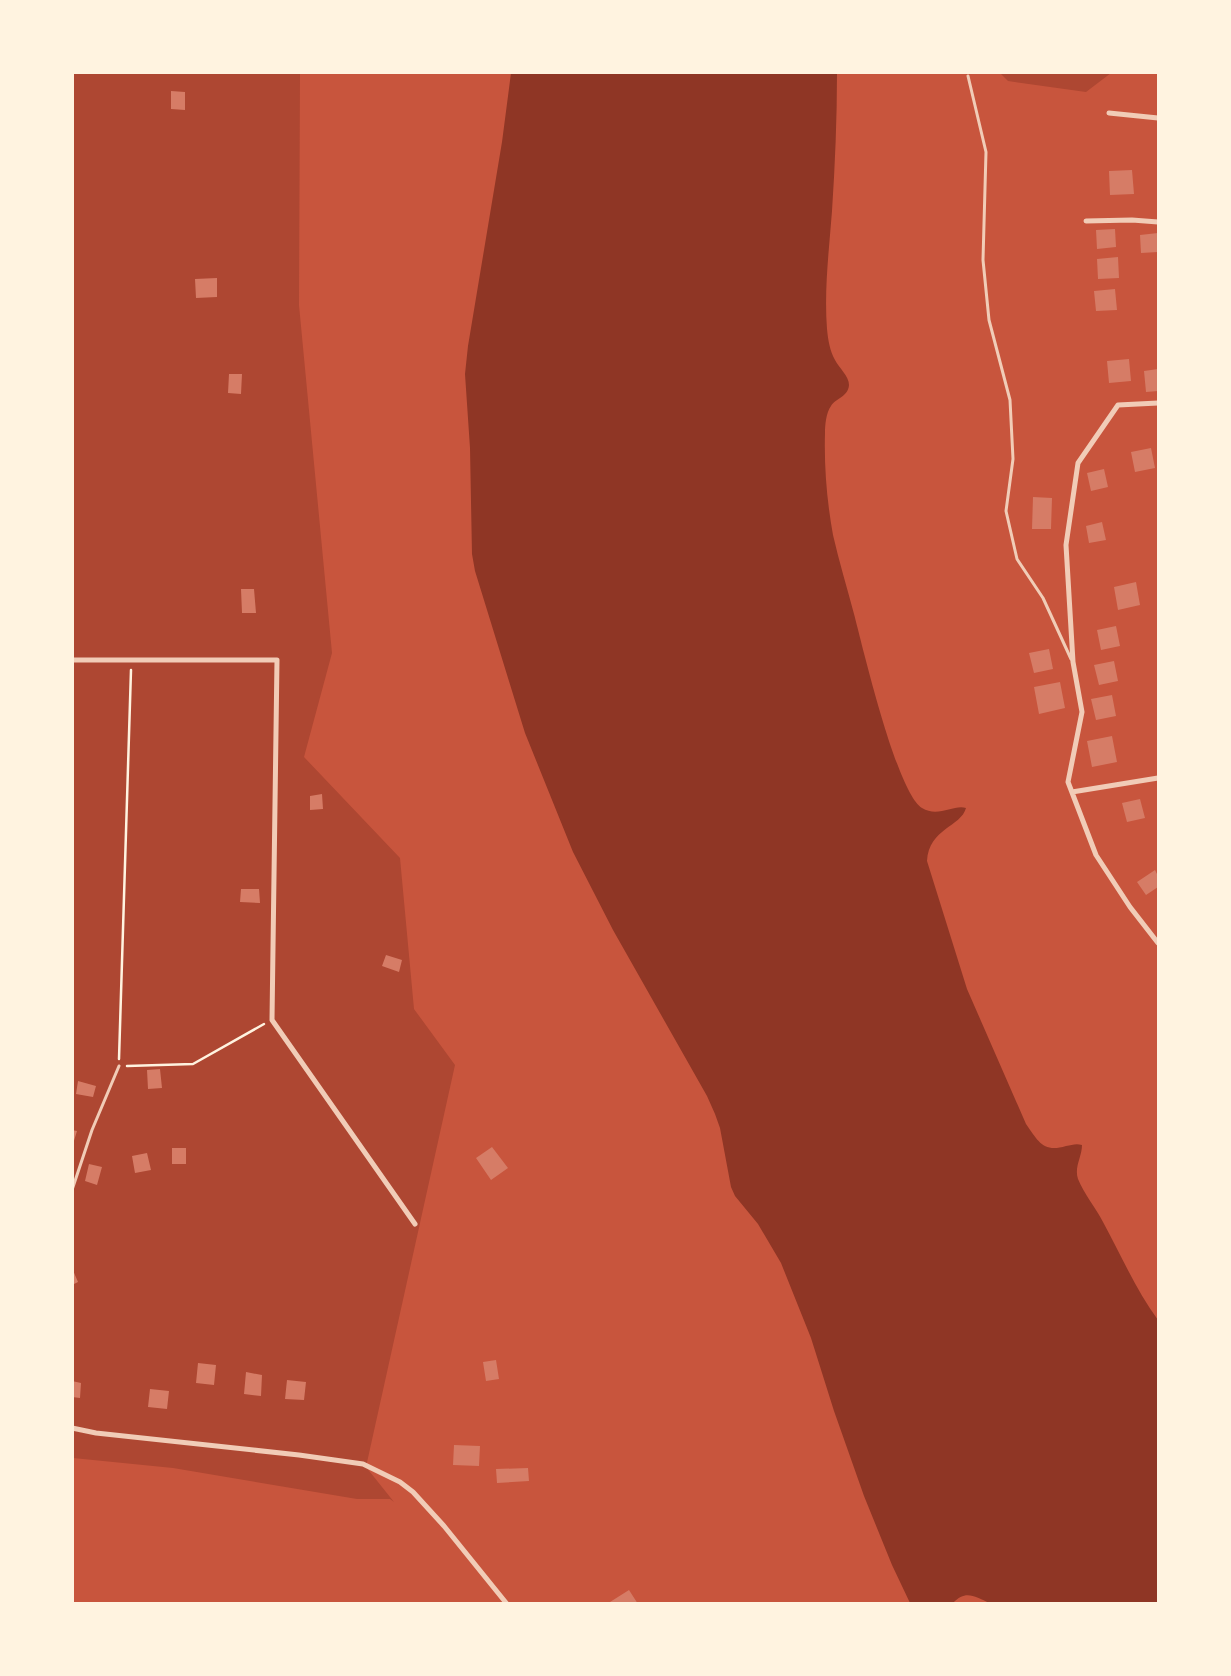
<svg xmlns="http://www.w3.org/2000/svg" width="1231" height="1676" font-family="'Alegreya Sans',sans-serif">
	<rect width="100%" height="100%" fill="#c8553d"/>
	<path fill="#ae4732" d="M72,73H300L299,305L332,653L304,757L400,858L414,1009L455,1065L366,1467L394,1502L390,1499H357L173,1468L73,1458Z
		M1000,73H1111L1086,92L1008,81Z"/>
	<path fill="#8f3625" d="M511,73H837C837,119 835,165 832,211C829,250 824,290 827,329C828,340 830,351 835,360C839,368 849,376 849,385C848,397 836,398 831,406C826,413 825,425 825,433C824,467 827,502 833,535C839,561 847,588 854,614C863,648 897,793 922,808C938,818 954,804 966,808C961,827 929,828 927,861L967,989L1026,1124C1038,1141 1043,1153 1066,1146C1072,1145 1076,1143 1082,1145C1082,1157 1074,1167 1078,1179C1084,1194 1096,1208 1103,1222C1121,1255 1136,1290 1158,1320V1603H990C975,1597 966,1589 953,1603H910L892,1565L864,1496L834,1411L811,1338L781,1263L758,1224L735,1196L731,1187L720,1128L715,1114L707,1096L613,930L573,852L525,733L475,571L472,554L470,448L465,374L468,346L502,142Z"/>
	<path fill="#d67c66" d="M171,91L185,92V110L171,109Z
		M1132,170L1134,194L1110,195L1109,171Z
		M1115,229L1116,247L1097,249L1096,230Z
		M1158,233V252L1141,253L1140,235Z
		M1118,257L1119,278L1098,279L1097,259Z
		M217,278V297L196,298L195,279Z
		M1115,289L1117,310L1096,311L1094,291Z
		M1129,359L1131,381L1109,383L1107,361Z
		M1158,369V391L1146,392L1144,371Z
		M229,374H242L241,394L228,393Z
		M1151,448L1155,468L1135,472L1131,452Z
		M1104,469L1108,487L1091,491L1087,473Z
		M1033,497L1052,498L1051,529H1032Z
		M1102,522L1106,540L1089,543L1086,526Z
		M1136,582L1140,605L1118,610L1114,587Z
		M241,589H254L256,613H242Z
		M1116,626L1120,646L1101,650L1097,630Z
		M1049,649L1053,669L1034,673L1029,653Z
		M1114,661L1118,681L1099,685L1094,665Z
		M1060,682L1065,708L1039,714L1034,687Z
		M1112,695L1116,716L1096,720L1091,699Z
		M1112,736L1117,762L1092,767L1087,741Z
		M322,794L323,809L310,810V796Z
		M1140,799L1145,818L1127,822L1122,803Z
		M1155,870L1158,876V887L1146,895L1137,882Z
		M241,889H259L260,903L240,902Z
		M386,955L402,960L399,972L382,966Z
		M160,1069L162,1088L148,1089L147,1070Z
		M78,1081L96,1086L93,1097L76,1094Z
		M72,1130L77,1131L73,1144H72Z
		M492,1147L508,1168L491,1180L476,1158Z
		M172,1148H186V1164H172Z
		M147,1153L151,1170L135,1173L132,1156Z
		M89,1164L102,1167L97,1185L85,1181Z
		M72,1268L78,1282L72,1285Z
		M496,1360L499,1379L486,1381L483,1362Z
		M198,1363L216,1365L214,1385L196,1383Z
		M246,1372L262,1375L261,1396L244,1394Z
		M287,1380L306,1382L304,1400L285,1399Z
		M72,1381L81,1383L80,1398L72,1397Z
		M150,1389L169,1391L167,1409L148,1407Z
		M454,1445L480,1446L479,1466L453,1465Z
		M528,1468L529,1481L497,1483L496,1469Z
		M629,1590L638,1604H611L610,1602Z"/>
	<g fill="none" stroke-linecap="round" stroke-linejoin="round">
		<path stroke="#fff3e0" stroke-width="2.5" d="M119,1059L131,670
			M127,1066L193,1064L264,1024"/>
		<path stroke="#f1ccb7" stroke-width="3" d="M968,76L986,152L983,260L989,320L1010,400L1013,459L1006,511L1017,559L1043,598L1071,659
			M72,1190L92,1130L119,1066"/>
		<path stroke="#f1ccb7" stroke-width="5" d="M1109,113L1158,118
			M1086,221L1132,220L1158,222
			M1158,403L1118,405L1078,463L1066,545L1073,662L1082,712L1068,782L1096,855L1130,907L1158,943
			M72,660H277L272,1020L415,1224
			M1072,792L1158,778
			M72,1428L96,1433L299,1455L363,1464L400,1482L413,1492L444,1526L507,1604"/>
	</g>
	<rect width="1231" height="1676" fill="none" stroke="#fff3e0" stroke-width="148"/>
</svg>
